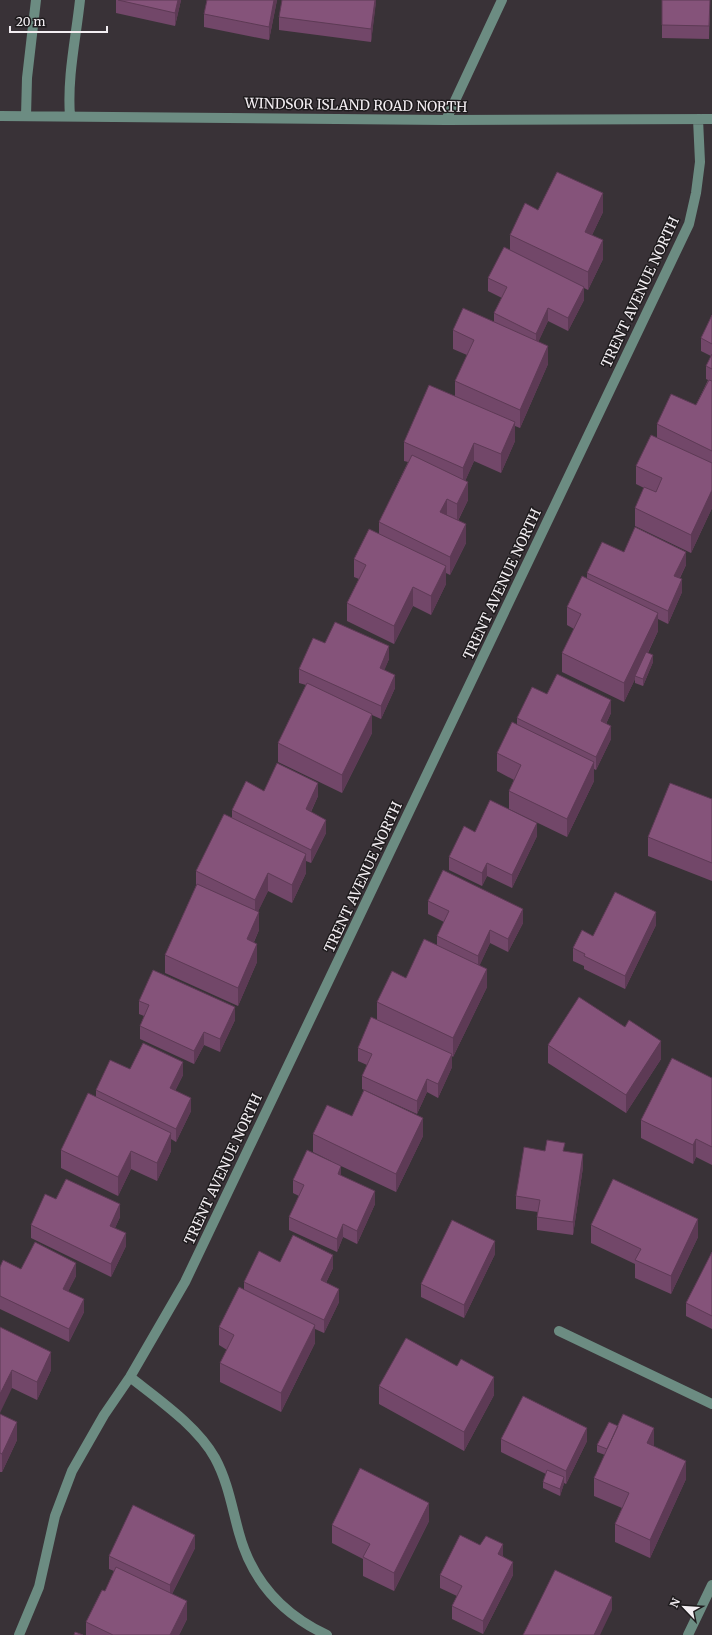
<svg xmlns="http://www.w3.org/2000/svg" width="712" height="1635" font-family="Merriweather,serif">
	<rect width="100%" height="100%" fill="#393237"/>
	<g fill="none" stroke-linecap="round" stroke-linejoin="round">
		<path stroke="#6c8c82" stroke-width="10" d="M0,116L446,120L712,119
			M26,116L27,78L36,0
			M70,116C67,77 76,38 80,0
			M446,120L502,0
			M559,1331L712,1404
			M130,1377C159,1400 197,1426 215,1458C228,1482 232,1508 239,1533C252,1581 282,1614 327,1635
			M19,1635L39,1587L55,1516L72,1471L104,1415L130,1377L185,1282L689,224L696,193L700,162L698,119
			M688,1635L712,1585"/>
	</g>
	<path fill="#724769" d="M116,0H181L175,26L116,13Z
		M207,0H277L269,40L204,27V14Z
		M376,0L371,42L279,30V17Z
		M662,0H710L709,39L662,38Z
		M538,210L603,212L592,235L603,259L588,290L584,288V300L568,331L548,321L538,342L548,364L520,428L515,426V441L501,473L474,461L465,481L468,500L458,521L466,543L450,575L446,573V584L431,615L413,606L394,644L347,621V603L359,579L354,577V559L379,533V522L408,462L404,461V442L455,396V381L467,355L453,349V330L494,322V313L502,298L488,291V278L510,250V235Z
		M712,315V508L691,553L635,526V508L644,488L636,484V466L657,437V424L696,405L708,380L706,379V366L711,356L701,351V338Z
		M624,552L686,565L680,578L682,592L668,624L658,619V631L648,653L653,662L643,686L635,683V679L624,702L562,672V653L574,629L567,625V607L587,578V573Z
		M325,643L389,659L384,670L395,688L381,719L372,715V733L342,793L278,762V743L306,685L299,683V669Z
		M547,694L611,713L606,724L611,739L596,770L594,769V781L567,837L509,809V791L514,780L497,771V753L517,725V718Z
		M264,791L318,796L311,812L326,833L311,863L306,861V873L292,903L268,891L258,911L259,930L254,942L257,962L238,1006L165,973V955L196,886V871L232,818V810Z
		M712,799V881L648,856V837Z
		M475,832L537,836L512,888L487,876L482,886L449,870V857Z
		M428,901L523,923L508,952L490,943L479,966L487,987L453,1057L452,1056V1067L438,1098L427,1092L417,1114L362,1089V1076L367,1065L358,1061V1048L377,1019V1002L406,978L437,945V936L444,922L428,914Z
		M656,925L625,989L584,969V966L573,961V948L593,936Z
		M139,1001L235,1020L220,1052L204,1045L194,1064L140,1039V1026L144,1016L139,1014Z
		M548,1045L661,1059L626,1113L548,1063Z
		M130,1069L183,1075L175,1091L191,1111L176,1142L171,1139V1151L157,1181L131,1169L118,1196L61,1168V1150L96,1097V1090Z
		M712,1078V1165L696,1157L693,1164L641,1138V1120Z
		M313,1134L423,1136L396,1192L341,1166V1176L375,1204L357,1244L343,1237L337,1252L289,1230V1217L299,1196L293,1193V1180L331,1161L313,1152Z
		M545,1151H565L583,1167L573,1235L537,1230V1217L538,1212L516,1209V1196Z
		M56,1199L120,1217L115,1228L126,1246L111,1277L31,1238V1225Z
		M591,1225L698,1237L671,1294L635,1278V1264L591,1243Z
		M712,1252V1329L686,1316V1303Z
		M495,1254L464,1318L421,1297V1284Z
		M280,1262L333,1268L326,1283L339,1302L324,1333L315,1329V1343L281,1412L220,1382V1363L227,1350L219,1345V1327L244,1290V1282Z
		M0,1267L76,1276L68,1291L84,1312L69,1342L0,1309Z
		M0,1327L51,1370L37,1400L12,1388Z
		M379,1386L494,1395L464,1451L379,1404Z
		M0,1414L17,1440L2,1472H0Z
		M501,1439L587,1441L566,1484L564,1483L560,1496L543,1488V1482L546,1474L501,1452Z
		M597,1445L654,1446L686,1479L650,1558L615,1542V1524L622,1508L594,1496V1478L605,1455L597,1452Z
		M429,1521L394,1591L363,1576V1559L332,1543V1525Z
		M195,1548L172,1594L187,1619L179,1635H86V1622L105,1591L114,1571L109,1569V1556Z
		M503,1556L513,1575L483,1634L452,1619V1606L457,1596L440,1588V1575Z"/>
	<path fill="#5d3a55" d="M178,0H181L175,26V13Z
		M274,0H277L269,40V27Z
		M375,0H376V3L371,42V29Z
		M603,193V212L585,250V232Z
		M603,240V259L588,290V272Z
		M584,287V300L568,331V318Z
		M548,308V321L536,347V334Z
		M548,346V364L520,428V410Z
		M515,422V441L501,473V454Z
		M474,443V461L463,486V468Z
		M468,482V500L457,522V504Z
		M712,490V508L691,553V535Z
		M447,499V517L440,512Z
		M466,524V543L450,575V557Z
		M686,552V565L674,589V576Z
		M446,566V584L431,615V596Z
		M682,579V592L668,624V611Z
		M413,587V606L394,644V626Z
		M658,613V631L636,677L635,676V679L624,702V683Z
		M389,646V659L380,681V668Z
		M653,655V662L643,686V679Z
		M395,675V688L381,719V706Z
		M611,700V713L601,734V721Z
		M372,714V733L342,793V775Z
		M611,726V739L596,770V757Z
		M594,762V781L567,837V819Z
		M318,783V796L306,822V809Z
		M326,820V833L311,863V850Z
		M537,823V836L512,888V875Z
		M306,854V873L292,903V885Z
		M487,863V876L482,886V873Z
		M268,873V891L255,918V900Z
		M523,909V923L508,952V939Z
		M259,912V930L247,957V939Z
		M656,912V925L625,989V976Z
		M490,930V943L478,969V956Z
		M257,944V962L238,1006V988Z
		M487,969V987L453,1057V1038Z
		M235,1007V1020L220,1052V1039Z
		M204,1032V1045L194,1064V1051Z
		M661,1041V1059L626,1113V1095Z
		M452,1054V1067L438,1098V1084Z
		M183,1062V1075L170,1101V1088Z
		M427,1079V1092L417,1114V1101Z
		M191,1098V1111L176,1142V1129Z
		M423,1118V1136L396,1192V1174Z
		M171,1133V1151L157,1181V1163Z
		M696,1139V1157L693,1164V1145Z
		M131,1151V1169L118,1196V1177Z
		M583,1154V1167L573,1235V1222Z
		M341,1166V1179L338,1174Z
		M375,1191V1204L357,1244V1231Z
		M120,1204V1217L110,1239V1226Z
		M698,1219V1237L671,1294V1276Z
		M343,1224V1237L337,1252V1239Z
		M126,1233V1246L111,1277V1264Z
		M495,1241V1254L464,1318V1305Z
		M333,1255V1268L321,1293V1280Z
		M76,1263V1276L63,1302V1289Z
		M339,1289V1302L324,1333V1320Z
		M84,1299V1312L69,1342V1329Z
		M315,1325V1343L281,1412V1393Z
		M51,1352V1370L37,1400V1382Z
		M12,1370V1388L0,1413V1394Z
		M494,1377V1395L464,1451V1432Z
		M17,1422V1440L2,1472V1454Z
		M587,1428V1441L566,1484V1471Z
		M654,1428V1446L647,1443Z
		M686,1461V1479L650,1558V1540Z
		M564,1477V1484L560,1496V1489Z
		M429,1503V1521L394,1591V1573Z
		M195,1535V1548L170,1598V1585Z
		M503,1544V1557L498,1554Z
		M513,1562V1575L483,1634V1621Z
		M612,1597V1610L600,1635H594Z
		M187,1601V1619L179,1635H170Z"/>
	<path fill="#85537a" stroke="#5d3a55" d="M118,0H178L175,13Z
		M207,0H274L269,27L204,14Z
		M282,0H375L371,29L279,17Z
		M662,0H710L709,26L662,25Z
		M557,172L603,193L585,232L603,240L588,272L510,235L525,203L538,210Z
		M504,247L584,287L568,318L548,308L536,334L494,313L507,287L488,278Z
		M463,308L548,346L520,410L455,381L474,340L453,330Z
		M712,315V344L701,338Z
		M712,354V369L706,366Z
		M709,380L712,381V451L657,424L671,394L696,405Z
		M429,385L515,422L501,454L474,443L463,468L404,442Z
		M651,435L712,463V490L691,535L635,508L644,487L656,492L662,478L636,466Z
		M412,455L468,482L457,504L447,499L440,512L466,524L450,557L379,522Z
		M635,527L686,552L674,576L682,579L668,611L587,573L602,542L624,552Z
		M369,529L446,566L431,596L413,587L394,626L347,603L366,565L354,559Z
		M582,576L658,613L624,683L562,653L581,614L567,607Z
		M335,622L389,646L380,668L395,675L381,706L299,669L313,638L325,643Z
		M646,652L653,655L643,679L635,676Z
		M557,674L611,700L601,721L611,726L596,757L517,718L532,687L547,694Z
		M307,683L372,714L342,775L278,743Z
		M512,722L594,762L567,819L509,791L521,765L497,753Z
		M277,763L318,783L306,809L326,820L311,850L232,810L246,781L264,791Z
		M670,783L712,799V863L648,837Z
		M490,800L537,823L512,875L487,863L482,873L449,857L464,826L475,832Z
		M224,814L306,854L292,885L268,873L255,900L196,871Z
		M443,870L523,909L508,939L490,930L478,956L437,936L449,911L428,901Z
		M197,884L259,912L247,939L257,944L238,988L165,955Z
		M615,892L656,912L625,976L584,956L585,954L573,948L582,930L593,936Z
		M424,939L487,969L453,1038L377,1002L392,971L406,978Z
		M153,970L235,1007L220,1039L204,1032L194,1051L140,1026L149,1005L139,1001Z
		M579,997L625,1027L629,1020L661,1041L626,1095L548,1045Z
		M371,1017L452,1054L438,1084L427,1079L417,1101L362,1076L372,1054L358,1048Z
		M143,1043L183,1062L170,1088L191,1098L176,1129L96,1090L110,1060L130,1069Z
		M672,1058L712,1078V1147L696,1139L693,1145L641,1120Z
		M364,1090L423,1118L396,1174L313,1134L327,1105L352,1116Z
		M88,1093L171,1133L157,1163L131,1151L118,1177L61,1150Z
		M547,1140L565,1143L563,1151L583,1154L573,1222L537,1217L540,1200L516,1196L524,1147L545,1151Z
		M307,1150L341,1166L338,1174L375,1191L357,1231L343,1224L337,1239L289,1217L304,1185L293,1180Z
		M66,1179L120,1204L110,1226L126,1233L111,1264L31,1225L45,1194L56,1199Z
		M613,1179L698,1219L671,1276L635,1260L641,1249L591,1225Z
		M452,1220L495,1241L464,1305L421,1284Z
		M293,1235L333,1255L321,1280L339,1289L324,1320L244,1282L259,1251L280,1262Z
		M35,1242L76,1263L63,1289L84,1299L69,1329L0,1296V1267L3,1260L21,1269Z
		M712,1252V1316L686,1303Z
		M239,1287L315,1325L281,1393L220,1363L234,1335L219,1327Z
		M0,1327L51,1352L37,1382L12,1370L0,1394Z
		M406,1338L457,1366L461,1359L494,1377L464,1432L379,1386Z
		M523,1396L587,1428L566,1471L501,1439Z
		M0,1414L17,1422L2,1454L0,1453Z
		M623,1414L654,1428L647,1443L686,1461L650,1540L615,1524L629,1493L594,1478Z
		M609,1422L618,1426L607,1449L597,1445Z
		M360,1468L429,1503L394,1573L363,1557L370,1544L332,1525Z
		M547,1470L564,1477L560,1489L543,1482Z
		M133,1505L195,1535L170,1585L109,1556Z
		M460,1535L480,1545L486,1536L503,1544L498,1554L513,1562L483,1621L452,1606L462,1586L440,1575Z
		M116,1567L187,1601L170,1635H113L86,1622L102,1590L105,1591Z
		M555,1570L612,1597L594,1635H523Z
		M75,1632L83,1635H74Z"/>
	<g text-anchor="middle" dominant-baseline="central" stroke-width="3" stroke-linejoin="round" paint-order="stroke">
		<g font-size="14" fill="#f3eef2" stroke="#1e1b1d">
			<text transform="translate(356 105) rotate(1)">WINDSOR ISLAND ROAD NORTH</text>
			<text transform="translate(640 292) rotate(-65)">TRENT AVENUE NORTH</text>
			<text transform="translate(502 584) rotate(-65)">TRENT AVENUE NORTH</text>
			<text transform="translate(363 877) rotate(-65)">TRENT AVENUE NORTH</text>
			<text transform="translate(223 1169) rotate(-65)">TRENT AVENUE NORTH</text>
		</g>
	</g>
	<g transform="translate(684 1607) rotate(295)" stroke="#1e1b1d" stroke-width="3" paint-order="stroke">
	<path d="M0-3L7 15L0 10L-7 15Z" fill="#f3eef2"/>
	<text y="-6" font-size="11" font-weight="bold" text-anchor="middle" fill="#f3eef2">N</text>
	</g>
	<path d="M10 26v6h97v-6" fill="none" stroke="#f3eef2" stroke-width="2"/>
	<text x="16" y="26" font-size="12" fill="#f3eef2" stroke="#1e1b1d" stroke-width="3" paint-order="stroke">20 m</text>
</svg>
